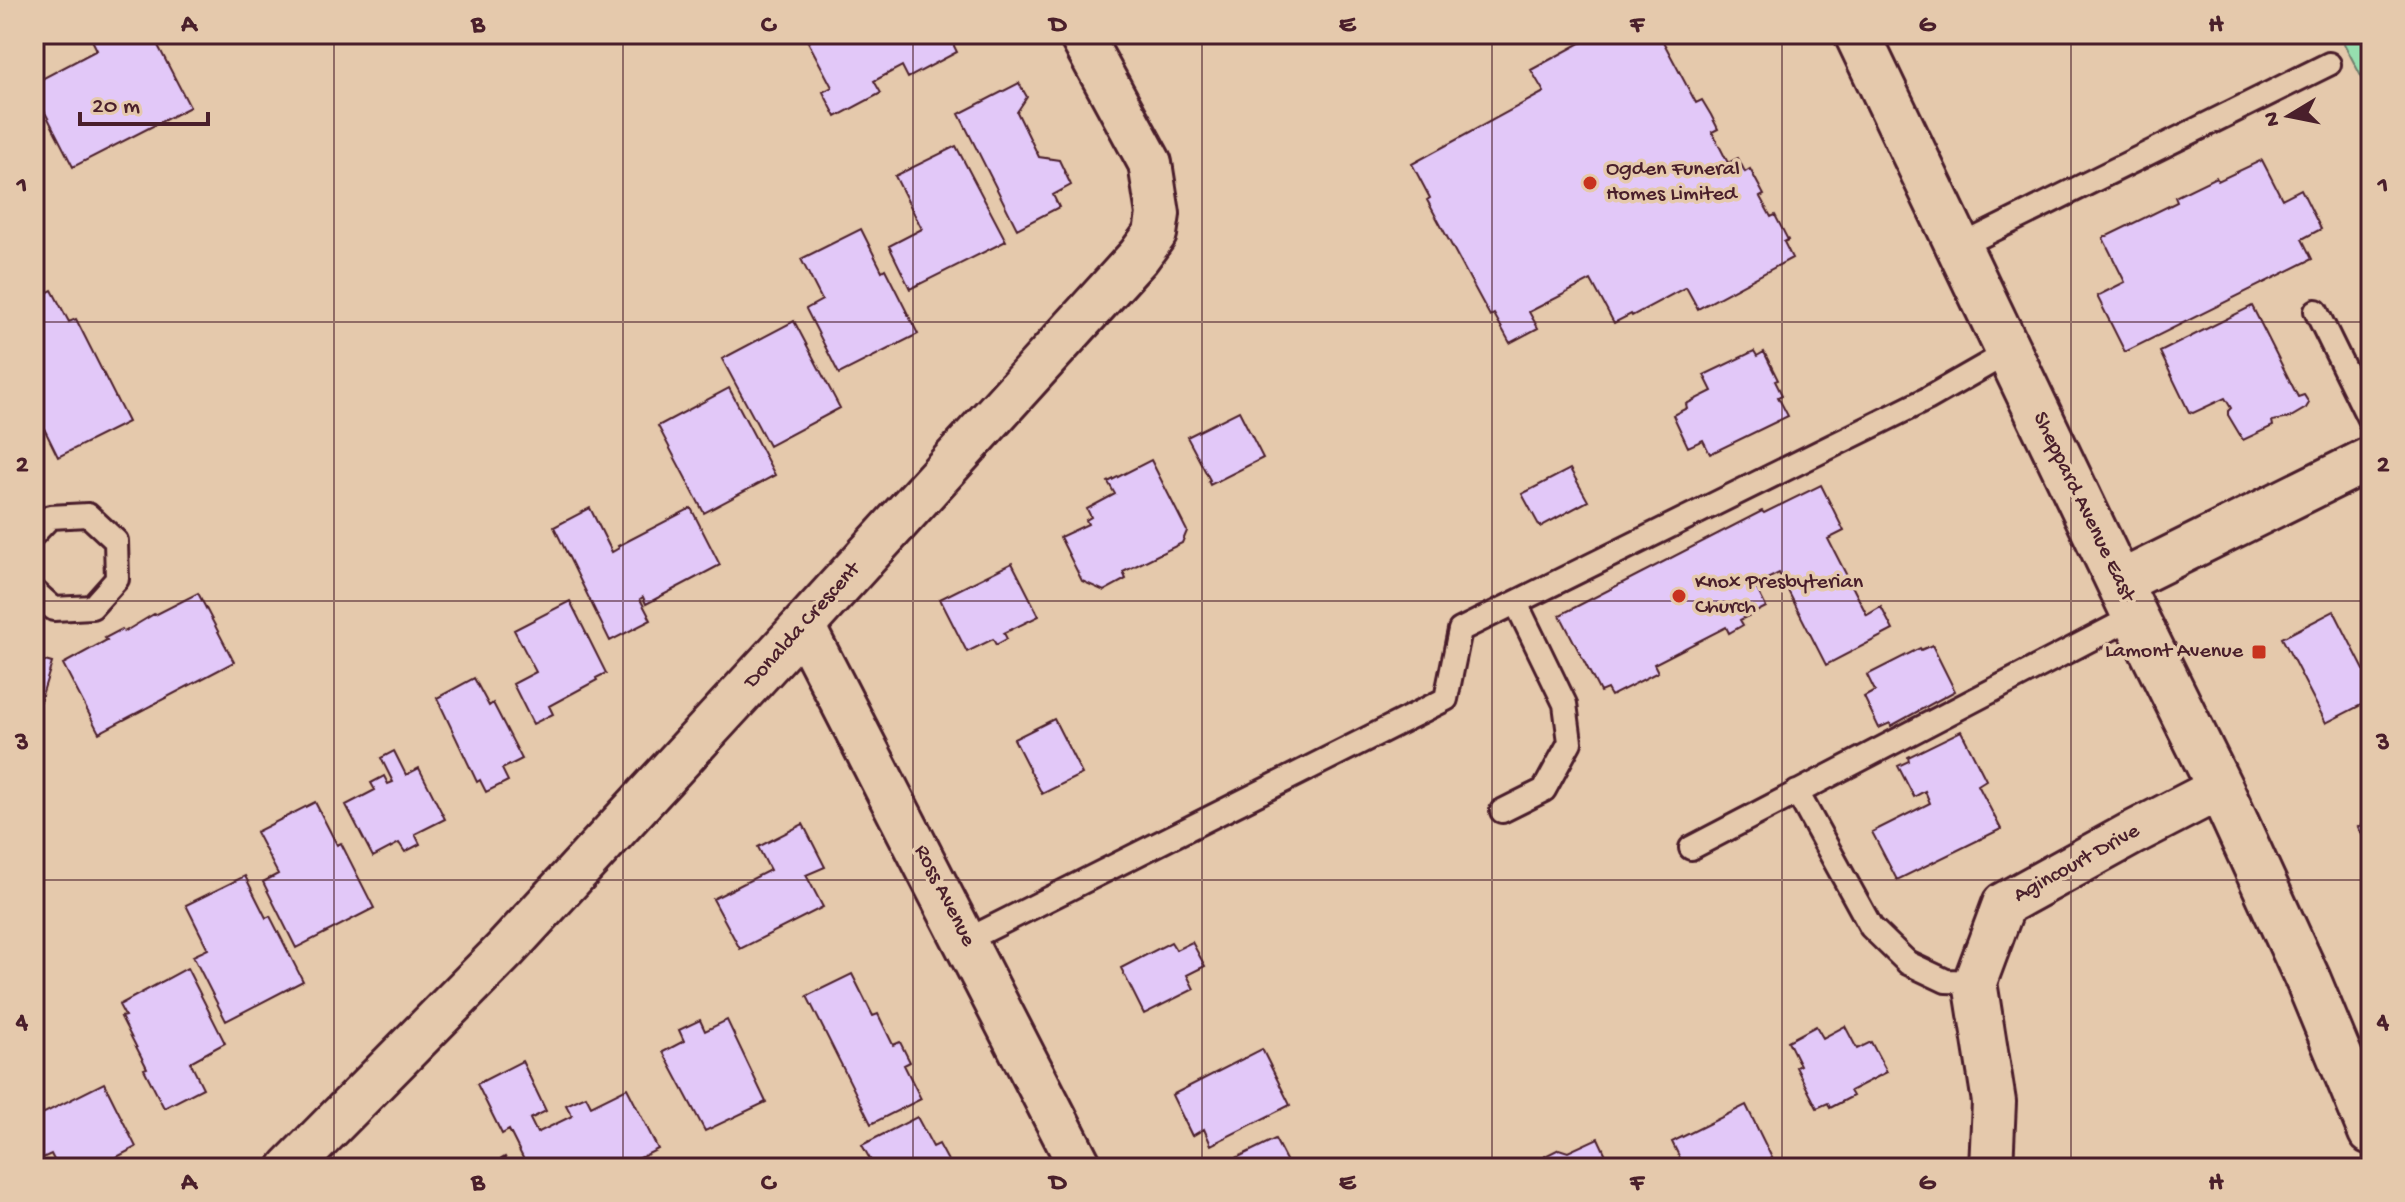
<svg xmlns="http://www.w3.org/2000/svg" width="2405" height="1202" font-family="'Gochi Hand',sans-serif">
	<rect width="100%" height="100%" fill="#e5c9ac"/>
	<filter id="ink" filterUnits="userSpaceOnUse"><feTurbulence type="fractalNoise" baseFrequency=".0125" numOctaves="2"/><feDisplacementMap in="SourceGraphic" scale="16" xChannelSelector="R" yChannelSelector="G"/><feConvolveMatrix kernelMatrix="1 2 1 2 8 2 1 2 1" color-interpolation-filters="sRGB"/></filter>
	<g filter="url(#ink)">
		<path fill="#96dfaf" stroke="#707f6d" stroke-width="2" d="M2339,34H2371V76L2363,80Z"/>
		<path fill="#e2c8f8" stroke="#4a1f2b" stroke-width="2" d="M89,34H152L190,107L73,167L34,91V83L97,50Z
			M804,34H948L957,52L908,78L902,66L874,81L881,93L836,117L823,92L832,87Z
			M1597,34H1659L1696,103L1702,100L1711,115L1718,129L1712,132L1728,163L1738,158L1745,172L1750,169L1764,195L1760,197L1771,217L1775,215L1788,240L1784,242L1792,258L1698,309L1686,287L1632,316L1631,314L1614,323L1591,280L1529,312L1538,328L1510,343L1494,314L1490,316L1427,200L1430,198L1412,164L1544,92L1531,70Z
			M1019,83L1027,97L1017,112L1039,157L1059,160L1071,185L1053,195L1059,207L1017,229L959,114Z
			M956,146L1006,241L910,289L889,246L922,229L895,176Z
			M2262,160L2282,199L2301,189L2321,229L2302,239L2312,259L2125,352L2097,296L2125,282L2103,238L2177,202L2175,197L2216,177L2218,181Z
			M861,229L882,271L885,269L918,334L839,374L806,309L822,300L801,259Z
			M52,290L69,322L76,319L128,422L58,457L34,408V299Z
			M2252,306L2298,397L2304,395L2309,403L2306,408L2289,418L2272,421L2273,426L2243,440L2228,415V411L2231,408L2225,398L2193,413L2189,412L2160,352Z
			M794,321L840,408L769,446L722,359Z
			M1754,351L1757,356L1764,352L1778,380L1775,381L1782,395L1778,397L1788,416L1710,454L1703,440L1688,447L1673,415L1687,408L1686,404L1712,391L1704,375Z
			M729,388L775,475L704,513L658,426Z
			M1239,411L1263,458L1210,485L1208,481L1210,480L1187,437Z
			M1151,460L1187,531L1182,543L1123,572L1126,579L1104,591L1082,581L1060,537L1088,524L1086,520L1091,517L1087,509L1115,494L1108,482Z
			M1570,469L1588,501L1540,527L1522,494Z
			M1821,485L1844,531L1828,539L1867,615L1881,607L1893,630L1826,665L1779,573L1755,585L1766,607L1740,620L1743,625L1729,633L1726,627L1654,664L1658,672L1611,696L1607,689L1600,692L1560,615L1762,511L1764,513Z
			M590,508L612,552L619,548L618,546L691,508L720,565L646,604L643,597L640,599L651,620L610,641L554,527Z
			M1012,563L1039,616L1004,633L1007,639L996,645L993,639L967,652L940,599Z
			M198,593L234,662L99,733L63,664L107,640L105,638L122,629L124,632L154,614L155,615Z
			M570,601L606,673L596,678L597,680L549,706L553,714L533,724L513,684L536,672L514,630Z
			M2334,611L2365,672L2371,669V700L2326,723L2282,638Z
			M1932,645L1955,691L1891,726L1890,723L1879,728L1864,697L1875,691L1867,675L1920,648L1921,650Z
			M34,658L52,663L34,721Z
			M474,678L489,706L493,703L522,759L502,769L508,781L486,792L480,780L477,782L437,698Z
			M1054,719L1082,774L1042,794L1014,739Z
			M1961,731L1986,780L1978,785L2001,829L1897,880L1872,832L1930,803L1925,791L1914,797L1898,766L1909,761L1908,757Z
			M394,751L406,775L419,768L445,819L415,834L420,844L405,852L399,843L373,857L346,805L375,790L371,783L384,776L388,784L393,782L381,758Z
			M315,802L337,845L341,843L374,908L296,948L263,882L278,874L256,832Z
			M2371,820V852L2358,827Z
			M803,824L825,867L806,875L823,907L740,949L713,899L770,870L758,847Z
			M245,876L266,918L270,916L303,981L226,1021L193,956L208,949L186,905Z
			M1171,942L1176,950L1192,942L1205,966L1187,975L1194,989L1144,1014L1121,968Z
			M187,968L225,1043L190,1062L203,1088L164,1108L144,1069L147,1068L121,1017L125,1016L119,1005Z
			M852,974L873,1016L878,1014L893,1045L900,1042L910,1062L904,1065L921,1099L871,1124L807,996Z
			M700,1020L705,1031L727,1020L766,1102L705,1131L663,1052L684,1041L679,1030Z
			M1816,1026L1823,1038L1845,1026L1857,1049L1871,1042L1887,1072L1850,1091L1853,1096L1830,1108L1828,1103L1817,1108L1796,1067L1800,1065L1788,1041Z
			M1262,1049L1290,1105L1211,1145L1204,1129L1192,1136L1172,1095Z
			M522,1061L546,1111L530,1119L537,1133L572,1116L566,1105L586,1096L591,1106L627,1088L658,1149L620,1168H528L509,1130L502,1134L477,1084Z
			M104,1083L136,1147L96,1168H58L51,1154L34,1162V1118Z
			M1746,1105L1773,1160L1757,1168H1685L1672,1142Z
			M917,1117L933,1147L939,1144L952,1168H875L862,1145Z
			M1598,1138L1612,1168H1538L1545,1156L1559,1149L1568,1152Z
			M1275,1139L1290,1168H1224L1222,1165Z
			M505,1157L511,1168H486Z"/>
		<g fill="none" stroke-linecap="round" stroke-linejoin="round">
			<g stroke="#4a1f2b" stroke-width="28">
				<path id="lane" d="M1959,247L2329,64
					M2316,311L2371,423
					M34,534L50,517L88,515L116,541L117,579L92,607L54,609L34,591
					M1797,792L1871,927L1908,963L1946,981L1975,982
					M1502,811L1544,790L1570,742L1565,704L1516,603
					M1691,848L2135,616
					M967,940L1446,699L1460,630L1927,399L2009,352"/>
			</g>
			<g stroke="#4a1f2b" stroke-width="48">
				<path id="street" d="M2119,583L2371,458
					M803,626L1081,1168
					M290,1168L505,950L803,626L1139,256L1155,234L1158,214L1150,163L1080,34
					M1991,1168L1994,1102L1975,982L2004,904L2131,834L2220,788"/>
			</g>
			<g stroke="#4a1f2b" stroke-width="50">
				<path id="secondary" d="M1857,34L2135,616L2220,788L2308,980L2371,1132"/>
			</g>
			<use href="#lane" stroke="#e5c9ac" stroke-width="22"/>
			<use href="#street" stroke="#e5c9ac" stroke-width="42"/>
			<use href="#secondary" stroke="#e5c9ac" stroke-width="44"/>
		</g>
	</g>
	<path fill="none" stroke="#4a1f2b" stroke-width="2" stroke-opacity="0.55" d="M334,34V1168M623,34V1168M913,34V1168M1202,34V1168M1492,34V1168M1782,34V1168M2071,34V1168M34,322H2371M34,601H2371M34,880H2371"/>
	<g fill="#c8321e" stroke="#e5c9ac" stroke-width="3">
		<circle cx="1590" cy="183" r="8"/>
		<circle cx="1679" cy="596" r="8"/>
		<rect x="2251" y="644" width="16" height="16" rx="4"/>
	</g>
	<g text-anchor="middle" dominant-baseline="central" stroke-width="7" stroke-linejoin="round" paint-order="stroke">
		<g font-size="22" fill="#4a1f2b" stroke="#e5c9ac" text-anchor="start">
			<text x="1606" y="170">Ogden Funeral<tspan x="1606" dy="25">Homes Limited</tspan></text>
			<text x="1695" y="583">Knox Presbyterian<tspan x="1695" dy="25">Church</tspan></text>
			<text x="2243" y="652" text-anchor="end">Lamont Avenue</text>
		</g>
		<g font-size="22" fill="#4a1f2b" stroke="#e5c9ac">
			<text transform="translate(2083 507) rotate(64)">Sheppard Avenue East</text>
			<text transform="translate(803 626) rotate(-48)">Donalda Crescent</text>
			<text transform="translate(2077 864) rotate(-29)">Agincourt Drive</text>
			<text transform="translate(944 896) rotate(63)">Ross Avenue</text>
		</g>
	</g>
	<rect width="2405" height="1202" fill="none" stroke="#e5c9ac" stroke-width="88"/>
	<g transform="translate(2289 116) rotate(260)" stroke="#e5c9ac" stroke-width="6" paint-order="stroke">
	<path d="M0-6L14 30L0 20L-14 30Z" fill="#4a1f2b"/>
	<text y="-12" font-size="22" font-weight="bold" text-anchor="middle" fill="#4a1f2b">N</text>
	</g>
	<path d="M80 112v12h128v-12" fill="none" stroke="#4a1f2b" stroke-width="4"/>
	<text x="92" y="112" font-size="24" fill="#4a1f2b" stroke="#e5c9ac" stroke-width="6" paint-order="stroke">20 m</text>
	<rect x="44" y="44" width="2317" height="1114" fill="none" stroke="#4a1f2b" stroke-width="3"/>
	<g font-size="26" text-anchor="middle" font-weight="bold" fill="#4a1f2b">
		<text x="189" y="31">A</text>
		<text x="478" y="31">B</text>
		<text x="768" y="31">C</text>
		<text x="1058" y="31">D</text>
		<text x="1347" y="31">E</text>
		<text x="1637" y="31">F</text>
		<text x="1927" y="31">G</text>
		<text x="2216" y="31">H</text>
		<text x="22" y="192">1</text>
		<text x="2383" y="192">1</text>
		<text x="22" y="471">2</text>
		<text x="2383" y="471">2</text>
		<text x="22" y="749">3</text>
		<text x="2383" y="749">3</text>
		<text x="22" y="1028">4</text>
		<text x="2383" y="1028">4</text>
		<text x="189" y="1189">A</text>
		<text x="478" y="1189">B</text>
		<text x="768" y="1189">C</text>
		<text x="1058" y="1189">D</text>
		<text x="1347" y="1189">E</text>
		<text x="1637" y="1189">F</text>
		<text x="1927" y="1189">G</text>
		<text x="2216" y="1189">H</text>
	</g>
</svg>
